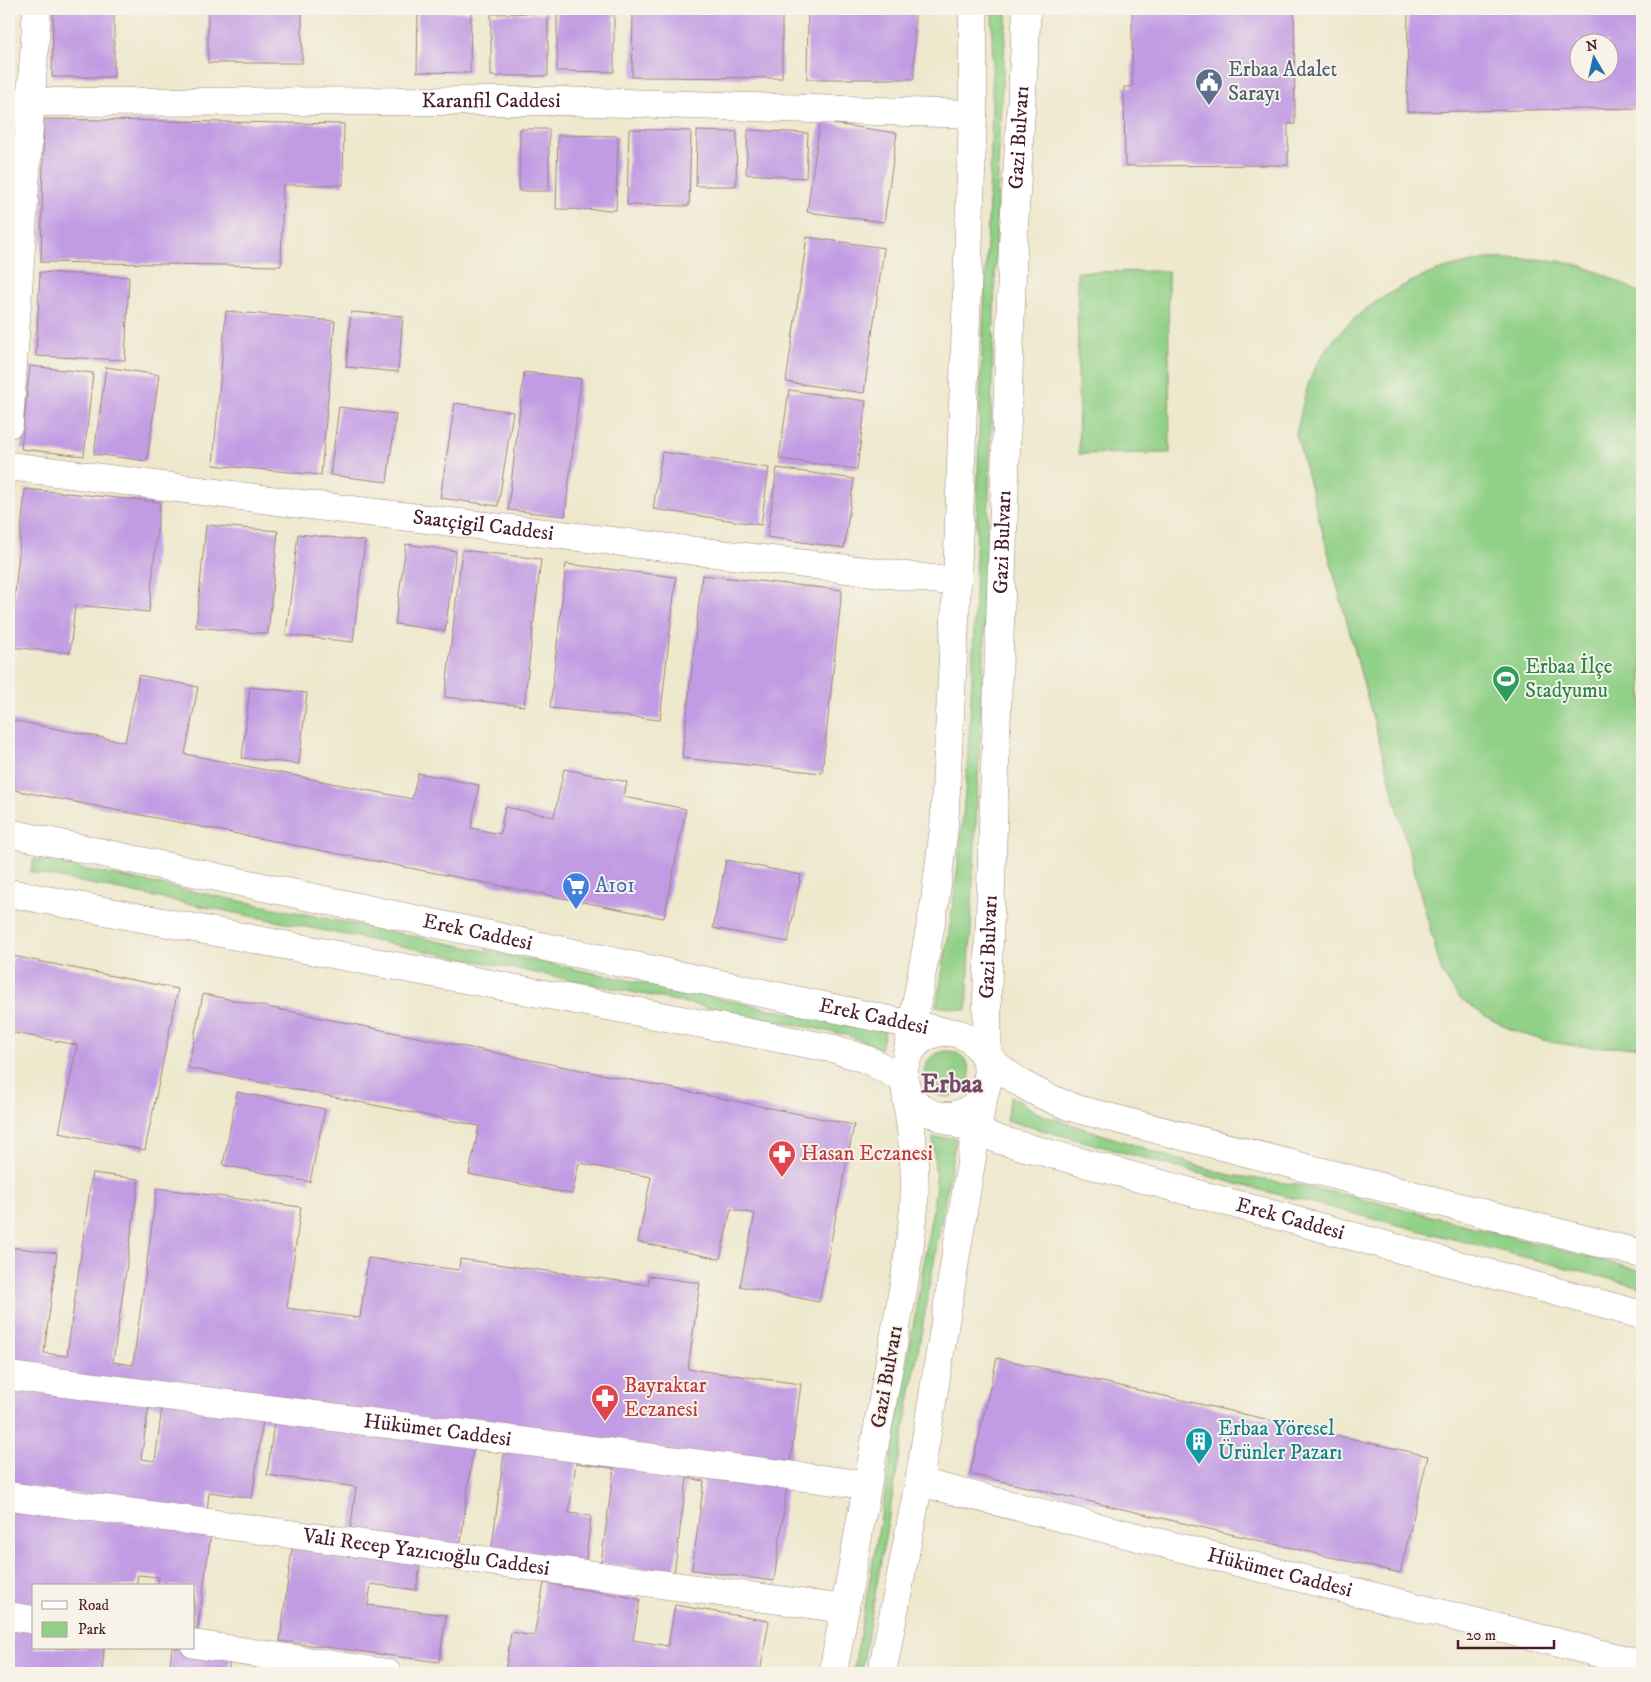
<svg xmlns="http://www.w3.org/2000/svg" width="1651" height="1682" font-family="'IM FELL DW Pica',serif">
	<rect width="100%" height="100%" fill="#f7f3e8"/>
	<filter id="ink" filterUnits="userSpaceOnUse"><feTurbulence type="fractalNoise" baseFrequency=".02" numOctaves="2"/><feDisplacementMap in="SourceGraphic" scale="10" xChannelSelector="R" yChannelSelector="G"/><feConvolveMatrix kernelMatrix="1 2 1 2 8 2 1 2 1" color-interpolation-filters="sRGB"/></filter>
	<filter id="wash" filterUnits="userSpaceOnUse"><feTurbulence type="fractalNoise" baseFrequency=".0096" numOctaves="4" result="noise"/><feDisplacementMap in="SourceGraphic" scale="20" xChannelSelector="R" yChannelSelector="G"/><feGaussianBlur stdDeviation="1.12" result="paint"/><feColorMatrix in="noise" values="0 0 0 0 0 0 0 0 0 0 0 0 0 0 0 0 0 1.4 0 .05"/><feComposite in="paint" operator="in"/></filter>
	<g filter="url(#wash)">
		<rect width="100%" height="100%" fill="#eee8cd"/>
		<path fill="#91d087" stroke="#6e7859" d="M992,9H1007L999,137L985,635L967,1010L936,1006C974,817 974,623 979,431C983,291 995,149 992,9Z
			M1485,259C1514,259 1546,257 1574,264C1598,270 1621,283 1642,294V1046C1584,1051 1523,1044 1475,1009C1469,1005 1461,1001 1457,995C1451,988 1447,980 1442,973L1296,434C1301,414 1304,393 1312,375C1333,326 1382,293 1429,274C1446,267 1467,264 1485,259Z
			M1168,271L1170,453L1079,454L1077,272Z
			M34,859L849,1025L885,1030L881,1049L847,1035L30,872Z
			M924 1074a23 23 0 1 1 46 0a23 23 0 1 1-46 0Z
			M1011,1096L1040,1114L1192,1164L1230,1175L1299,1185L1385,1204L1642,1271V1287L1241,1185L1006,1120Z
			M933,1138H956L861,1673H853L889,1471L934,1201L936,1183Z"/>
		<g id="blocks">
			<path fill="#c19be3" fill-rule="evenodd" d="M53,9H114V77H52Z
				M208,9H302V63H208Z
				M557,9L614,10V72L557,71Z
				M808,9H915L914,79H807Z
				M1132,9H1294L1295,124H1288V165L1125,166L1124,87H1132Z
				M1408,9H1642V108L1407,112ZM1578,42H1608V72H1578Z
				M633,10H782V78L632,77Z
				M418,11L471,12L470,73L417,72Z
				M548,13V76H491V14Z
				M44,119L344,124L343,185H283L281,266L41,262Z
				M820,122L897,133L884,222L807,212Z
				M520,129H549V191H519Z
				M629,129L691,131L689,206L627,205Z
				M748,130L808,133L806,178L746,174Z
				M697,131L737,132L736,186H696Z
				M558,135L618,136L616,210L556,209Z
				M807,237L884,248L864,393L786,382Z
				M40,272L129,277L125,360L36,356Z
				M226,311L335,321L321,475L213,465Z
				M351,312L403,316L398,372L346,367Z
				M30,366L93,373L84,456L21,449Z
				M106,367L159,375L147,461L94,454Z
				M524,372L581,379L565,516L508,510Z
				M789,390L866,401L857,469L779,459Z
				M455,403L513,412L498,506L440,498Z
				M339,407L396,414L387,482L330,475Z
				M662,452L769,468L761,525L653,509Z
				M777,468L854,479L844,548L767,537Z
				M25,489L160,502L149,612L75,605L70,653L10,647Z
				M206,525L278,531L268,634L196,627Z
				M298,534L365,541L353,642L286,635Z
				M406,544L456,551L445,631L395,624Z
				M462,550L541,559L524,706L445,697Z
				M566,564L676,577L660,720L550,708Z
				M702,575L842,590L822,773L682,758Z
				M139,675L198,687L185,754L412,799L418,773L479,785L471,828L500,834L505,807L554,817L564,769L627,782L624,797L686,809L664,918L9,789V732L11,720L125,742Z
				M250,687L307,693L299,764L242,758Z
				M726,860L801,875L788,942L713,928Z
				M13,956L178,989L145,1150L59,1133L77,1045L9,1032V977Z
				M203,994L854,1125L819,1302L740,1286L755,1214L731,1209L720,1259L638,1242L651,1177L579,1163L572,1194L469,1174L479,1126L188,1068Z
				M237,1092L325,1109L310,1182L223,1165Z
				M92,1173L139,1179L113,1362L133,1365L157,1188L301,1207L287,1308L360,1318L368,1258L459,1270L460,1259L648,1285L649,1276L700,1283L688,1369L801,1384L774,1581L692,1570L704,1481L687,1478L674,1573L601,1563L614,1468L576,1463L569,1513L591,1516L585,1567L491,1554L504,1453L473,1449L460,1548L350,1533L356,1487L267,1475L274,1423L263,1420L252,1498L209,1492L207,1512L9,1485V1247L57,1253L44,1353L67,1356ZM149,1405L162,1407L155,1461L141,1459Z
				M997,1358L1428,1456L1400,1573L970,1474Z
				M9,1507L211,1533L197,1634H194V1586H158L159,1577L138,1575L136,1586H34V1613L9,1610Z
				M293,1541L421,1557L416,1590L371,1584L368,1605L446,1615L439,1662L280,1641Z
				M544,1583L640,1599L633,1640L668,1646L675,1605L769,1621L760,1673H505L511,1632L534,1636Z
				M9,1627L34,1629V1648H104L102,1673H9Z
				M172,1648H194L231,1652L228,1673H169Z
				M261,1669L288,1672V1673H261Z"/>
		</g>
	</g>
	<g filter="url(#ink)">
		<use href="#blocks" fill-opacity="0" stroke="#9c847c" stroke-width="1"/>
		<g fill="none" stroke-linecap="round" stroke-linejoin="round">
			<g stroke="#9c847c" stroke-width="29">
				<g id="tertiary">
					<path id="s1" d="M9,102L560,101L973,114"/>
					<path d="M9,424L37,9"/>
					<path id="s2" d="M9,466L301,504L957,582"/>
					<path d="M981,1051C1014,1082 1035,1094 1077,1109L1642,1254"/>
					<path id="s3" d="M940,1117L1000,1140L1642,1315"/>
					<path id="s4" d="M9,1376L867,1485"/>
					<path id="s5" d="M919,1482L1642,1664"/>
					<path id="s6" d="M9,1496L845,1609"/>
					<path d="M9,1616L34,1620"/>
					<path d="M194,1644L387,1673"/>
				</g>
			</g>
			<g stroke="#9c847c" stroke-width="29">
				<g id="secondary">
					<path id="s7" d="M9,833L946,1032"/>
					<path d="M9,893L835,1049L868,1060L904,1079C910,1120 917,1165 914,1207C912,1233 908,1258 904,1284L833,1673"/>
					<circle cx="946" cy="1074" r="42"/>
					<path d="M905,1065L935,901L944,827L957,582L973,114V9"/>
					<path id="s8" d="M988,1077L987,1001L1013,244L1027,9"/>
					<path d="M882,1673L919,1482L976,1132L985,1090"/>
				</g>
			</g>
			<use href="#tertiary" stroke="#fff" stroke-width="28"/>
			<use href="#secondary" stroke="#fff" stroke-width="28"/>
		</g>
	</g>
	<defs>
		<g id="civic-pin" transform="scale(1.4375)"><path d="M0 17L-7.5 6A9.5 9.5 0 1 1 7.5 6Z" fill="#5c6f8a" stroke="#f7f3e8"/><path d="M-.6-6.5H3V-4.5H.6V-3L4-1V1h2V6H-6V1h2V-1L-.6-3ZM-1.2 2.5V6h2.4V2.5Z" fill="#fff"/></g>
		<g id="stadium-pin" transform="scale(1.4375)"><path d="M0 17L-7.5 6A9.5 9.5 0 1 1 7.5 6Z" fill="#2e9e5b" stroke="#f7f3e8"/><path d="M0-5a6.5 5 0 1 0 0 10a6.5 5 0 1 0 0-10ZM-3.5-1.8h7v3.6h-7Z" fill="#fff"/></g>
		<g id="supermarket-pin" transform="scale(1.4375)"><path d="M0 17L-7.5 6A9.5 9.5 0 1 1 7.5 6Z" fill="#3f7fe0" stroke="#f7f3e8"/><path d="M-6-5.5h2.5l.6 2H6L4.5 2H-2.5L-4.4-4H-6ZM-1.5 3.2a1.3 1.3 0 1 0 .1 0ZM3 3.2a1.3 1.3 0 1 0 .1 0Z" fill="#fff"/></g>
		<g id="pharmacy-pin" transform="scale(1.4375)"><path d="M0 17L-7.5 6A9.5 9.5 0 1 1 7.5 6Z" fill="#e0444e" stroke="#f7f3e8"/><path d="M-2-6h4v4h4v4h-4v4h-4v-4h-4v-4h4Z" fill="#fff"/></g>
		<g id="building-pin" transform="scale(1.4375)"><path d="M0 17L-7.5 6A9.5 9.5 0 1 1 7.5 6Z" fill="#0f9aa8" stroke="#f7f3e8"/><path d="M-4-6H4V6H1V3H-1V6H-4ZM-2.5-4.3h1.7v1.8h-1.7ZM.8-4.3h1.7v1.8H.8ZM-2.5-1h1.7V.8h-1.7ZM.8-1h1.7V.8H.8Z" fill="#fff"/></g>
	</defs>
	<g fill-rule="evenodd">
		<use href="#civic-pin" x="1209" y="82"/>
		<use href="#stadium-pin" x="1506" y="679"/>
		<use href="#supermarket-pin" x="576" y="886"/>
		<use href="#pharmacy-pin" x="782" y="1154"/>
		<use href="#pharmacy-pin" x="605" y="1398"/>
		<use href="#building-pin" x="1199" y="1441"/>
	</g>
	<g text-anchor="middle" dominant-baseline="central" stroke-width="4" stroke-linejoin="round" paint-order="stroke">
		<g font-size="21" fill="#4e5e75" stroke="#f7f3e8" text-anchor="start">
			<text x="1228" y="70">Erbaa Adalet<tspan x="1228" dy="24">Sarayı</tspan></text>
		</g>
		<g font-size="21" fill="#4a1f2b" stroke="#f7f3e8">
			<text stroke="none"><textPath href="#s1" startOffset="482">Karanfil Caddesi</textPath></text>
			<text stroke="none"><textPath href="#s8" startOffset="940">Gazi Bulvarı</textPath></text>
			<text stroke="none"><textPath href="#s2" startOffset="478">Saatçigil Caddesi</textPath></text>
			<text stroke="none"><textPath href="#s8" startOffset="535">Gazi Bulvarı</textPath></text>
			<text stroke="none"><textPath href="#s7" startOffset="479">Erek Caddesi</textPath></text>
			<text stroke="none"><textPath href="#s8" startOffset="130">Gazi Bulvarı</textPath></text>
			<text stroke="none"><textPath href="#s7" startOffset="884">Erek Caddesi</textPath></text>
			<text stroke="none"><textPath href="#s3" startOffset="365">Erek Caddesi</textPath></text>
			<text transform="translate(887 1377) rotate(-80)">Gazi Bulvarı</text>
			<text stroke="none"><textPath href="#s4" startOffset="432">Hükümet Caddesi</textPath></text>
			<text stroke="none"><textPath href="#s6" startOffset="421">Vali Recep Yazıcıoğlu Caddesi</textPath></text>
			<text stroke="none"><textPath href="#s5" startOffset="372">Hükümet Caddesi</textPath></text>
		</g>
		<g font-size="21" fill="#27864d" stroke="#f7f3e8" text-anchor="start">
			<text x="1525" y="667">Erbaa İlçe<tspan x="1525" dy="24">Stadyumu</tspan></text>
		</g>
		<g font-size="21" fill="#366cbe" stroke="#f7f3e8" text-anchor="start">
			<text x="595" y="886">A101</text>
		</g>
		<g font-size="21" fill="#be3a42" stroke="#f7f3e8" text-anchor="start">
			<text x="801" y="1154">Hasan Eczanesi</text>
			<text x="624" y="1386">Bayraktar<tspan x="624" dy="24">Eczanesi</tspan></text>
		</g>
		<g font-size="21" fill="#0d838f" stroke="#f7f3e8" text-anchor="start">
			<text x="1218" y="1429">Erbaa Yöresel<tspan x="1218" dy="24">Ürünler Pazarı</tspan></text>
		</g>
		<g font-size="26" font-weight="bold" fill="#744a6b" stroke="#f7f3e8">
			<text x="952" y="1084">Erbaa</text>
		</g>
	</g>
	<rect width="1651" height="1682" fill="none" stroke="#f7f3e8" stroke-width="30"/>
	<rect x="32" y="1584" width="162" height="65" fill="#f7f3e8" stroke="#b29e9c"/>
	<rect x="42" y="1601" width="25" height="8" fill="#ffffff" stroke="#b29e9c"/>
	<text x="78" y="1610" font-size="15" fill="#4a1f2b">Road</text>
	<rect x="42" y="1622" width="25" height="15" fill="#91d087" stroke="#b29e9c"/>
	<text x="78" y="1634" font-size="15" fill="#4a1f2b">Park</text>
	<g transform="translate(1594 58) rotate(351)"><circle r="24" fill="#f7f3e8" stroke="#b29e9c"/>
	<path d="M0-4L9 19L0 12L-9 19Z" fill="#1f6fb2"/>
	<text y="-8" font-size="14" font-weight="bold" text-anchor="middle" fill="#4a1f2b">N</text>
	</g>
	<path d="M1458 1640v8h96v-8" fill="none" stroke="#4a1f2b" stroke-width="2.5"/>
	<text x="1466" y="1640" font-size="15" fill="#4a1f2b" stroke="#f7f3e8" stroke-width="4" paint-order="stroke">20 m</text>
</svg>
